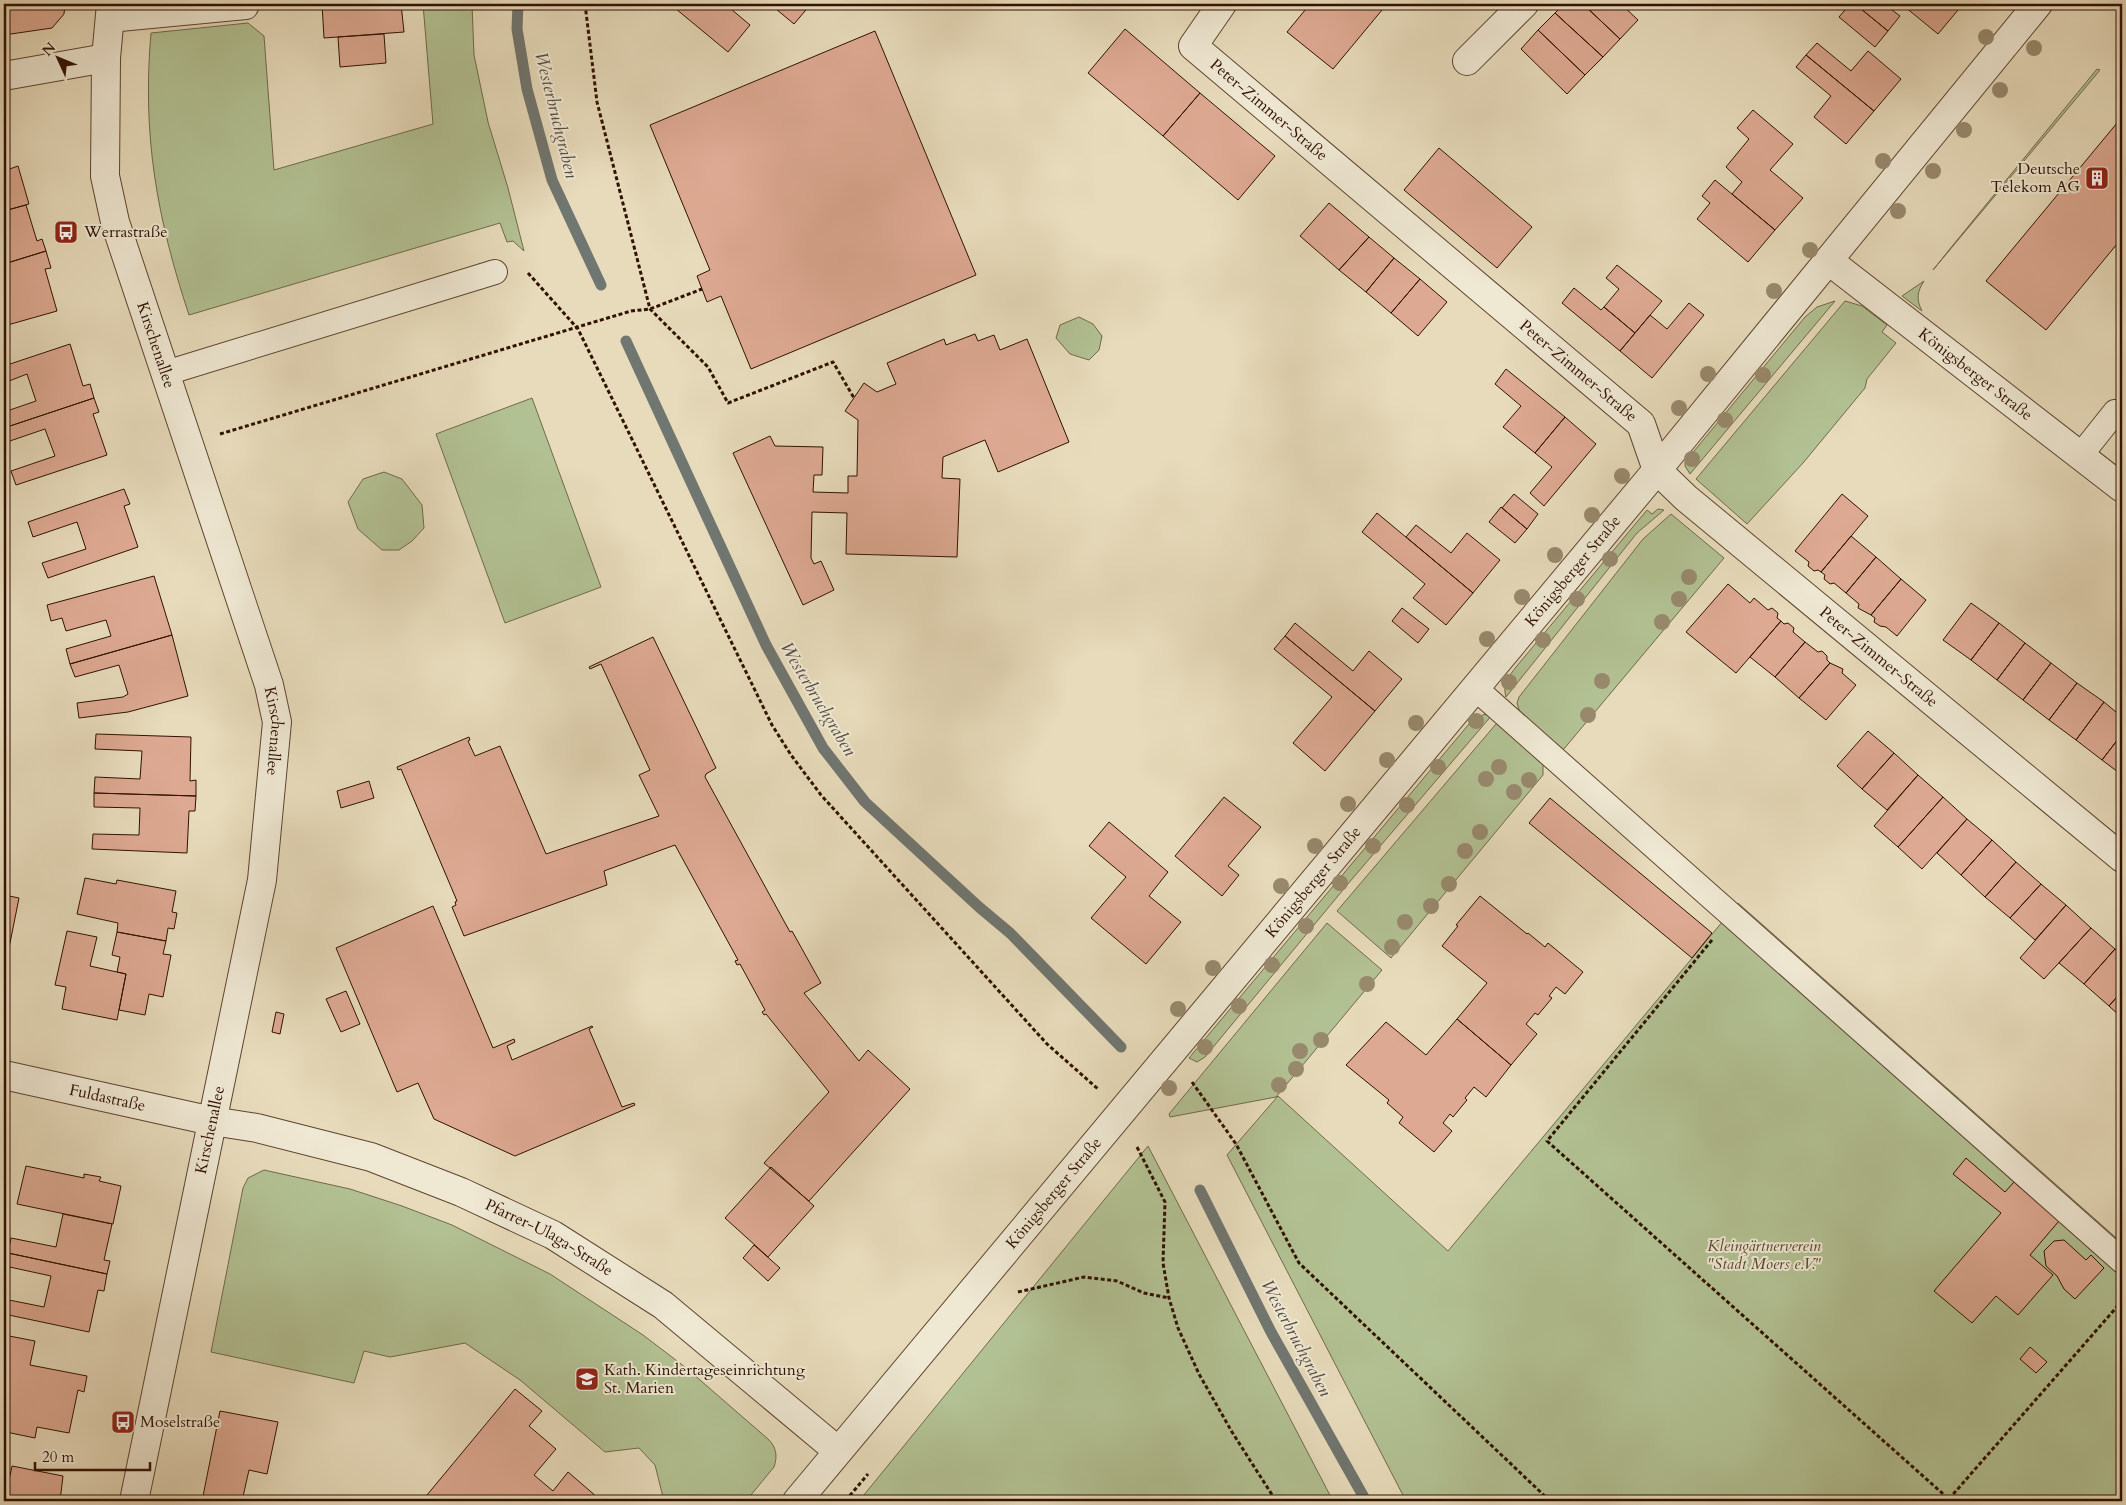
<svg xmlns="http://www.w3.org/2000/svg" width="2126" height="1505" font-family="Cardo,serif">
	<rect width="100%" height="100%" fill="#e7dbbb"/>
	<filter id="stains"><feTurbulence type="fractalNoise" baseFrequency=".004" numOctaves="4"/><feColorMatrix values="0 0 0 0 .2 0 0 0 0 .09 0 0 0 0 .02 0 0 0 .5 -.17"/></filter>
	<radialGradient id="worn" r=".72"><stop offset=".6" stop-color="#630" stop-opacity="0"/><stop offset="1" stop-color="#630" stop-opacity=".3"/></radialGradient>
	<path fill="#b2c193" stroke="#71694a" d="M423,4H472L474,55L488,122L508,188L524,251L513,241L507,242L500,223L189,315C157,218 142,136 151,33L248,23L264,36L274,170L433,124Z
		M2097,69L2100,70L1933,270L1949,250Z
		M1924,281C1917,292 1916,299 1922,311L1902,296Z
		M1835,301L1690,474L1685,466V462L1805,317L1817,307Z
		M1845,301L1862,306L1887,325L1882,332L1896,343L1867,379L1865,388L1803,463L1747,524L1696,479Z
		M1079,317L1093,324L1102,336L1099,350L1089,360L1070,354L1056,338L1060,325Z
		M532,398L601,587L505,623L436,434Z
		M384,472L402,479L422,505L424,528L412,541L399,550H382L358,529L348,502L363,479Z
		M1658,509L1664,510L1637,533L1506,697C1502,685 1509,676 1516,667L1647,510L1652,514Z
		M1671,514L1724,558L1563,750L1520,713L1517,703L1519,697L1643,539Z
		M1486,714L1492,715L1347,885L1205,1057L1197,1062L1189,1058L1474,718Z
		M1501,723L1543,760V775L1391,958L1337,911L1496,724Z
		M1738,903L2122,1243V1501H1406L1227,1155L1278,1096L1448,1251Z
		M1327,923L1382,970L1276,1097L1170,1117L1169,1114Z
		M1148,1146L1333,1501H859Z
		M264,1170L350,1189L402,1206L452,1225L550,1274L643,1335L685,1367L768,1439C776,1447 778,1455 774,1467L746,1501H664L655,1465L639,1448L605,1452L520,1380L465,1343L390,1357L364,1351L354,1383L211,1352L243,1188L248,1178Z"/>
	<g fill="none" stroke-linecap="round" stroke-linejoin="round">
		<path stroke="#707670" stroke-width="11" d="M518,4L517,29L527,89L552,180L601,285
			M626,341L766,645L823,748L865,802L979,907L1010,933L1121,1047
			M1200,1190L1271,1332L1366,1501"/>
	</g>
	<path fill="#dda992" stroke="#301102" d="M4,4H65L64,14L52,28L4,35Z
		M322,4H401L404,32L324,38Z
		M670,4H725L750,25L728,52Z
		M770,4H811L794,24Z
		M1310,4H1387L1333,69L1287,32Z
		M1564,4H1583L1620,39L1603,57L1555,13Z
		M1583,4H1621L1638,20L1620,39Z
		M1850,4H1855L1888,31L1875,47L1839,17Z
		M1855,4H1884L1900,16L1888,31Z
		M1907,4H1963L1938,34L1905,7Z
		M1555,13L1603,57L1585,75L1538,30Z
		M1125,29L1200,93L1163,136L1088,73Z
		M1538,30L1585,75L1567,94L1521,49Z
		M875,31L976,275L751,369L721,296L707,302L697,276L710,270L650,125Z
		M384,34L386,63L340,67L338,37Z
		M1817,43L1851,71L1868,51L1901,79L1874,111L1806,55Z
		M1806,55L1874,111L1846,144L1814,117L1831,96L1796,67Z
		M1200,93L1275,156L1238,200L1163,136Z
		M1753,110L1793,144L1770,170L1803,198L1775,230L1732,194L1742,182L1726,167L1749,139L1737,128Z
		M2122,117V238L2046,330L1986,281Z
		M1439,148L1532,227L1497,268L1404,190Z
		M18,166L29,204L4,211V171Z
		M1715,180L1775,230L1748,262L1697,219L1710,203L1702,196Z
		M1329,203L1369,237L1339,270L1300,236Z
		M26,205L37,241L42,239L46,251L4,264V211Z
		M1369,237L1394,258L1366,292L1339,270Z
		M46,251L51,268L45,269L57,311L4,326V310L6,309L4,302V264Z
		M1394,258L1420,279L1391,313L1366,292Z
		M1617,265L1662,301L1635,333L1604,307L1619,289L1606,278Z
		M1420,279L1447,302L1418,336L1391,313Z
		M1574,288L1601,310L1604,307L1635,333L1620,351L1562,303Z
		M1689,303L1704,315L1652,378L1620,351L1650,315L1667,329Z
		M975,334L978,341L994,335L1000,350L1027,339L1069,442L998,472L985,440L943,457L942,478L960,479L957,557L846,554L847,513L812,512L811,558L814,564L821,561L834,590L803,605L733,453L770,436L775,446L823,447L822,475H814L813,492L848,493V476H857L858,420L845,411L864,383L877,392L896,384L887,363L944,339L946,345Z
		M70,344L83,386L90,384L94,398L4,428V412L36,401L27,374L4,383V366Z
		M1506,369L1565,417L1535,453L1503,427L1521,406L1495,384Z
		M94,398L99,412L93,414L107,455L16,485L11,471L55,456L45,429L4,443V428Z
		M1565,417L1596,444L1544,506L1530,493L1552,467L1535,453Z
		M124,489L130,504L124,506L138,547L48,578L42,563L86,549L77,522L33,537L28,522Z
		M1514,494L1538,514L1527,529L1502,508Z
		M1842,494L1868,516L1821,572L1818,570L1814,571L1808,566L1809,562L1795,551Z
		M1501,507L1527,529L1515,543L1489,522Z
		M1377,513L1473,593L1446,625L1413,598L1425,584L1362,532Z
		M1416,525L1451,553L1467,533L1500,560L1473,593L1406,537Z
		M1851,536L1876,557L1846,593L1834,583L1830,584L1824,579L1825,575L1821,572Z
		M1876,557L1901,579L1871,615L1858,608L1859,604L1846,593Z
		M154,576L172,635L70,664L66,649L111,636L106,620L66,631L62,618L51,621L47,605Z
		M1901,579L1926,600L1897,636L1886,627L1880,626L1874,622L1875,618L1871,615Z
		M1728,584L1750,603L1754,598L1768,610L1772,608L1778,613L1777,618L1781,621L1736,673L1686,632Z
		M1971,603L1999,623L1971,660L1943,640Z
		M1402,608L1429,629L1418,643L1392,621Z
		M1781,621L1784,624L1788,623L1794,628L1793,632L1805,642L1775,677L1750,657Z
		M1295,623L1353,671L1369,651L1402,679L1375,711L1285,636Z
		M1999,623L2025,643L1997,680L1971,660Z
		M172,635L188,696L128,712L79,718L77,703L123,697L128,694L119,665L75,677L70,664Z
		M1285,636L1375,711L1325,771L1293,743L1332,697L1274,649Z
		M653,637L716,768L706,774L705,777L790,932L792,931L821,983L804,993L859,1061L868,1050L910,1089L809,1201L764,1163L829,1092L766,1014L764,1015L762,1012L765,1010L740,964L737,965L735,961L738,960L675,845L604,871L607,885L464,936L452,907L456,905L455,902L457,901L401,769L398,770L397,767L469,737L470,740L468,741L475,756L500,746L546,854L659,816L639,775L650,770L601,664L590,669L589,667Z
		M1805,642L1818,652L1822,651L1827,656V660L1830,663L1799,698L1775,677Z
		M2025,643L2051,663L2023,700L1997,680Z
		M1830,663L1843,669L1842,673L1856,685L1826,720L1799,698Z
		M2051,663L2077,683L2049,720L2023,700Z
		M2077,683L2104,702L2076,740L2049,720Z
		M2104,702L2122,717V734L2102,760L2076,740Z
		M1868,731L1894,753L1862,789L1837,766Z
		M96,734L191,737L190,781L196,780V796L94,793L95,777L140,779L142,751L95,749Z
		M2122,734V775L2102,760Z
		M1894,753L1918,775L1887,810L1862,789Z
		M1918,775L1943,797L1898,847L1874,826Z
		M369,781L374,798L341,808L337,791Z
		M94,793L196,796L195,811H189L187,853L92,849L93,834L139,835L140,808L94,807Z
		M1224,797L1261,827L1228,866L1239,875L1222,896L1175,856Z
		M1943,797L1967,819L1922,869L1898,847Z
		M1550,798L1712,933L1692,958L1529,823Z
		M1967,819L1992,840L1961,875L1937,853Z
		M1109,822L1168,872L1149,896L1181,922L1146,964L1091,918L1126,877L1089,846Z
		M1992,840L2016,862L1985,897L1961,875Z
		M2016,862L2041,884L2010,918L1985,897Z
		M85,878L116,884L117,880L176,891L172,912L177,913L174,929L168,928L166,941L117,932L118,923L77,914Z
		M2041,884L2066,905L2035,940L2010,918Z
		M4,895L19,898L4,973Z
		M1480,896L1527,934L1528,933L1545,947L1548,943L1583,972L1565,994L1556,987L1549,996L1552,998L1538,1015L1535,1013L1526,1024L1537,1034L1511,1065L1457,1019L1487,983L1442,946L1458,926L1456,925Z
		M2066,905L2091,928L2044,979L2020,958Z
		M433,906L493,1048L514,1039L515,1042L507,1046L512,1060L592,1026L593,1027L589,1029L622,1107L634,1103L635,1105L515,1156L434,1119L418,1083L397,1092L336,948Z
		M2091,928L2115,949L2084,984L2059,963Z
		M67,931L97,937L90,966L126,974L117,1020L62,1009L66,987L55,985Z
		M117,932L166,941L163,954L171,955L163,997L149,994L145,1015L119,1010L126,974L117,972L120,957L112,955Z
		M2115,949L2122,956V991L2109,1006L2084,984Z
		M346,991L360,1024L341,1032L326,999Z
		M2122,991V1018L2109,1006Z
		M276,1012L284,1014L280,1034L272,1032Z
		M1457,1019L1511,1065L1486,1097L1474,1087L1465,1098L1467,1100L1453,1117L1450,1114L1443,1123L1452,1131L1434,1152L1399,1123L1403,1117L1387,1103L1389,1100L1346,1065L1386,1022L1426,1055Z
		M1966,1158L2005,1192L2014,1182L2059,1221L2030,1255L2053,1275L2018,1315L1996,1296L1972,1323L1934,1291L2001,1213L1953,1174Z
		M26,1166L84,1178V1174L101,1177L99,1181L121,1186L113,1224L17,1204Z
		M771,1167L814,1206L768,1257L725,1218Z
		M63,1214L112,1224L104,1260L110,1261L107,1274L8,1253L11,1238L56,1247Z
		M2064,1240L2086,1260L2091,1255L2104,1268L2075,1299L2064,1289L2057,1276L2046,1266L2044,1251L2054,1241Z
		M754,1245L780,1268L768,1281L743,1258Z
		M8,1253L107,1274L104,1291L98,1290L89,1332L4,1314V1299L44,1307L51,1276L5,1266Z
		M4,1335L35,1341L30,1365L87,1376L84,1392L78,1390L69,1433L37,1427L35,1438L6,1432L8,1420H4Z
		M2030,1347L2047,1362L2036,1373L2020,1359Z
		M515,1389L542,1411L529,1426L556,1449L534,1475L553,1491L568,1472L597,1497L594,1501H422Z
		M220,1411L278,1422L267,1474L249,1470L242,1501H202Z
		M12,1466L63,1476L60,1501H4V1475L10,1476Z"/>
	<g fill="none" stroke-linecap="round" stroke-linejoin="round">
		<g stroke="#5e4430" stroke-width="26">
			<path id="service" d="M109,20L246,7
				M166,373L495,272
				M2080,456L2115,412
				M1475,688L2122,1261"/>
		</g>
		<g stroke="#5e4430" stroke-width="30">
			<g id="minor">
				<path id="s1" d="M111,4L106,58L105,176L115,222L269,685L277,722L262,880L134,1501"/>
				<path id="s2" d="M1222,4L1193,46L1641,424L1657,470L1686,498L2122,858"/>
				<path d="M1467,61L1524,4"/>
				<path d="M4,76L106,58"/>
				<path id="s3" d="M1829,261L2122,488"/>
				<path id="s4" d="M4,1075L212,1121L257,1128L371,1157L461,1192L553,1235L663,1305L838,1451"/>
				<path id="s5" d="M797,1501L1657,470L2038,4"/>
			</g>
		</g>
		<path stroke="#301102" stroke-width="3" stroke-dasharray="4 2.5" stroke-linecap="butt" d="M585,4L597,102L650,309L708,367L728,403L833,362L854,398
			M528,273L578,329L772,725L791,755L821,795L1047,1044L1098,1089
			M220,434L631,311L650,309L702,289
			M1712,940L1547,1141L1951,1501
			M1192,1082L1236,1144L1299,1263L1550,1501
			M1137,1147L1165,1202L1163,1263L1169,1298L1178,1328L1199,1374L1232,1432L1276,1501
			M1018,1292L1084,1277L1117,1281L1144,1293L1169,1298
			M1949,1499L2122,1301
			M848,1501L847,1499L868,1474"/>
		<use href="#service" stroke="#efe8d3" stroke-width="24"/>
		<use href="#minor" stroke="#efe8d3" stroke-width="28"/>
	</g>
	<g fill="#98896d">
		<circle cx="1986" cy="37" r="8"/>
		<circle cx="2034" cy="48" r="8"/>
		<circle cx="2000" cy="90" r="8"/>
		<circle cx="1964" cy="130" r="8"/>
		<circle cx="1883" cy="161" r="8"/>
		<circle cx="1933" cy="171" r="8"/>
		<circle cx="1898" cy="211" r="8"/>
		<circle cx="1810" cy="250" r="8"/>
		<circle cx="1774" cy="291" r="8"/>
		<circle cx="1708" cy="374" r="8"/>
		<circle cx="1763" cy="375" r="8"/>
		<circle cx="1679" cy="408" r="8"/>
		<circle cx="1725" cy="420" r="8"/>
		<circle cx="1692" cy="459" r="8"/>
		<circle cx="1622" cy="476" r="8"/>
		<circle cx="1592" cy="515" r="8"/>
		<circle cx="1555" cy="555" r="8"/>
		<circle cx="1610" cy="559" r="8"/>
		<circle cx="1689" cy="577" r="8"/>
		<circle cx="1522" cy="597" r="8"/>
		<circle cx="1577" cy="599" r="8"/>
		<circle cx="1679" cy="599" r="8"/>
		<circle cx="1662" cy="622" r="8"/>
		<circle cx="1487" cy="639" r="8"/>
		<circle cx="1543" cy="640" r="8"/>
		<circle cx="1602" cy="681" r="8"/>
		<circle cx="1509" cy="682" r="8"/>
		<circle cx="1588" cy="715" r="8"/>
		<circle cx="1476" cy="721" r="8"/>
		<circle cx="1416" cy="723" r="8"/>
		<circle cx="1387" cy="760" r="8"/>
		<circle cx="1438" cy="767" r="8"/>
		<circle cx="1499" cy="767" r="8"/>
		<circle cx="1486" cy="779" r="8"/>
		<circle cx="1529" cy="780" r="8"/>
		<circle cx="1514" cy="792" r="8"/>
		<circle cx="1348" cy="804" r="8"/>
		<circle cx="1407" cy="805" r="8"/>
		<circle cx="1480" cy="832" r="8"/>
		<circle cx="1315" cy="846" r="8"/>
		<circle cx="1373" cy="846" r="8"/>
		<circle cx="1465" cy="851" r="8"/>
		<circle cx="1340" cy="883" r="8"/>
		<circle cx="1449" cy="884" r="8"/>
		<circle cx="1281" cy="886" r="8"/>
		<circle cx="1431" cy="906" r="8"/>
		<circle cx="1405" cy="922" r="8"/>
		<circle cx="1306" cy="926" r="8"/>
		<circle cx="1392" cy="947" r="8"/>
		<circle cx="1272" cy="965" r="8"/>
		<circle cx="1213" cy="968" r="8"/>
		<circle cx="1367" cy="984" r="8"/>
		<circle cx="1239" cy="1006" r="8"/>
		<circle cx="1178" cy="1009" r="8"/>
		<circle cx="1321" cy="1040" r="8"/>
		<circle cx="1205" cy="1047" r="8"/>
		<circle cx="1300" cy="1051" r="8"/>
		<circle cx="1296" cy="1069" r="8"/>
		<circle cx="1279" cy="1085" r="8"/>
		<circle cx="1169" cy="1088" r="8"/>
	</g>
	<defs>
		<g id="building-square" transform="scale(1.25)"><rect x="-9" y="-9" width="18" height="18" rx="4" fill="#8f2418" stroke="#efe8d3"/><path d="M-4-6H4V6H1V3H-1V6H-4ZM-2.5-4.3h1.7v1.8h-1.7ZM.8-4.3h1.7v1.8H.8ZM-2.5-1h1.7V.8h-1.7ZM.8-1h1.7V.8H.8Z" fill="#fff"/></g>
		<g id="bus-square" transform="scale(1.25)"><rect x="-9" y="-9" width="18" height="18" rx="4" fill="#8f2418" stroke="#efe8d3"/><path d="M-5-6H5V4H4V6H2V4H-2V6H-4V4H-5ZM-3.5-4V0h7V-4ZM-3.5 1.2v1.5H-2V1.2ZM2 1.2v1.5H3.5V1.2Z" fill="#fff"/></g>
		<g id="school-square" transform="scale(1.25)"><rect x="-9" y="-9" width="18" height="18" rx="4" fill="#8f2418" stroke="#efe8d3"/><path d="M0-5L7-2L0 1L-7-2ZM-4 1L0 2.5L4 1V4Q0 6-4 4Z" fill="#fff"/></g>
	</defs>
	<g fill-rule="evenodd">
		<use href="#building-square" x="2097" y="178"/>
		<use href="#bus-square" x="66" y="232"/>
		<use href="#school-square" x="587" y="1379"/>
		<use href="#bus-square" x="123" y="1422"/>
	</g>
	<g text-anchor="middle" dominant-baseline="central" stroke-width="4" stroke-linejoin="round" paint-order="stroke">
		<g font-size="16" fill="#301102" stroke="#efe8d3">
			<text stroke="none"><textPath href="#s2" startOffset="150">Peter-Zimmer-Straße</textPath></text>
			<text stroke="none"><textPath href="#s1" startOffset="349">Kirschenallee</textPath></text>
			<text stroke="none"><textPath href="#s2" startOffset="555">Peter-Zimmer-Straße</textPath></text>
			<text stroke="none"><textPath href="#s3" startOffset="185">Königsberger Straße</textPath></text>
			<text stroke="none"><textPath href="#s5" startOffset="1211">Königsberger Straße</textPath></text>
			<text stroke="none"><textPath href="#s2" startOffset="976">Peter-Zimmer-Straße</textPath></text>
			<text stroke="none"><textPath href="#s1" startOffset="754">Kirschenallee</textPath></text>
			<text stroke="none"><textPath href="#s5" startOffset="806">Königsberger Straße</textPath></text>
			<text stroke="none"><textPath href="#s4" startOffset="106">Fuldastraße</textPath></text>
			<text transform="translate(210 1130) rotate(-78)">Kirschenallee</text>
			<text stroke="none"><textPath href="#s5" startOffset="401">Königsberger Straße</textPath></text>
			<text stroke="none"><textPath href="#s4" startOffset="572">Pfarrer-Ulaga-Straße</textPath></text>
		</g>
		<g font-size="16" fill="#301102" stroke="#efe8d3" text-anchor="start">
			<text x="2080" y="169" text-anchor="end">Deutsche<tspan x="2080" dy="18">Telekom AG</tspan></text>
			<text x="84" y="232">Werrastraße</text>
			<text x="604" y="1370">Kath. Kindertageseinrichtung<tspan x="604" dy="18">St. Marien</tspan></text>
			<text x="140" y="1422">Moselstraße</text>
		</g>
		<g font-size="16" font-style="italic" fill="#57462e" stroke="#efe8d3">
			<text x="1764" y="1246">Kleingärtnerverein<tspan x="1764" dy="18">"Stadt Moers e.V."</tspan></text>
		</g>
		<g font-size="18" font-style="italic" fill="#554c42" stroke="#efe8d3">
			<text transform="translate(556 115) rotate(76)">Westerbruchgraben</text>
			<text transform="translate(818 699) rotate(59)">Westerbruchgraben</text>
			<text transform="translate(1296 1338) rotate(62)">Westerbruchgraben</text>
		</g>
	</g>
	<rect width="2126" height="1505" fill="none" stroke="#e7dbbb" stroke-width="20"/>
	<rect x="5" y="5" width="2116" height="1495" fill="none" stroke="#301102" stroke-width="2.5"/>
	<rect x="10" y="10" width="2106" height="1485" fill="none" stroke="#301102"/>
	<g transform="translate(58 58) rotate(314)" stroke="#efe8d3" stroke-width="4" paint-order="stroke">
	<path d="M0-4L9 19L0 12L-9 19Z" fill="#301102"/>
	<text y="-8" font-size="14" font-weight="bold" text-anchor="middle" fill="#301102">N</text>
	</g>
	<path d="M35 1462v8h115v-8" fill="none" stroke="#301102" stroke-width="2.5"/>
	<text x="42" y="1462" font-size="15" fill="#301102" stroke="#efe8d3" stroke-width="4" paint-order="stroke">20 m</text>
	<rect width="100%" height="100%" filter="url(#stains)"/>
	<rect width="100%" height="100%" fill="url(#worn)"/>
</svg>
